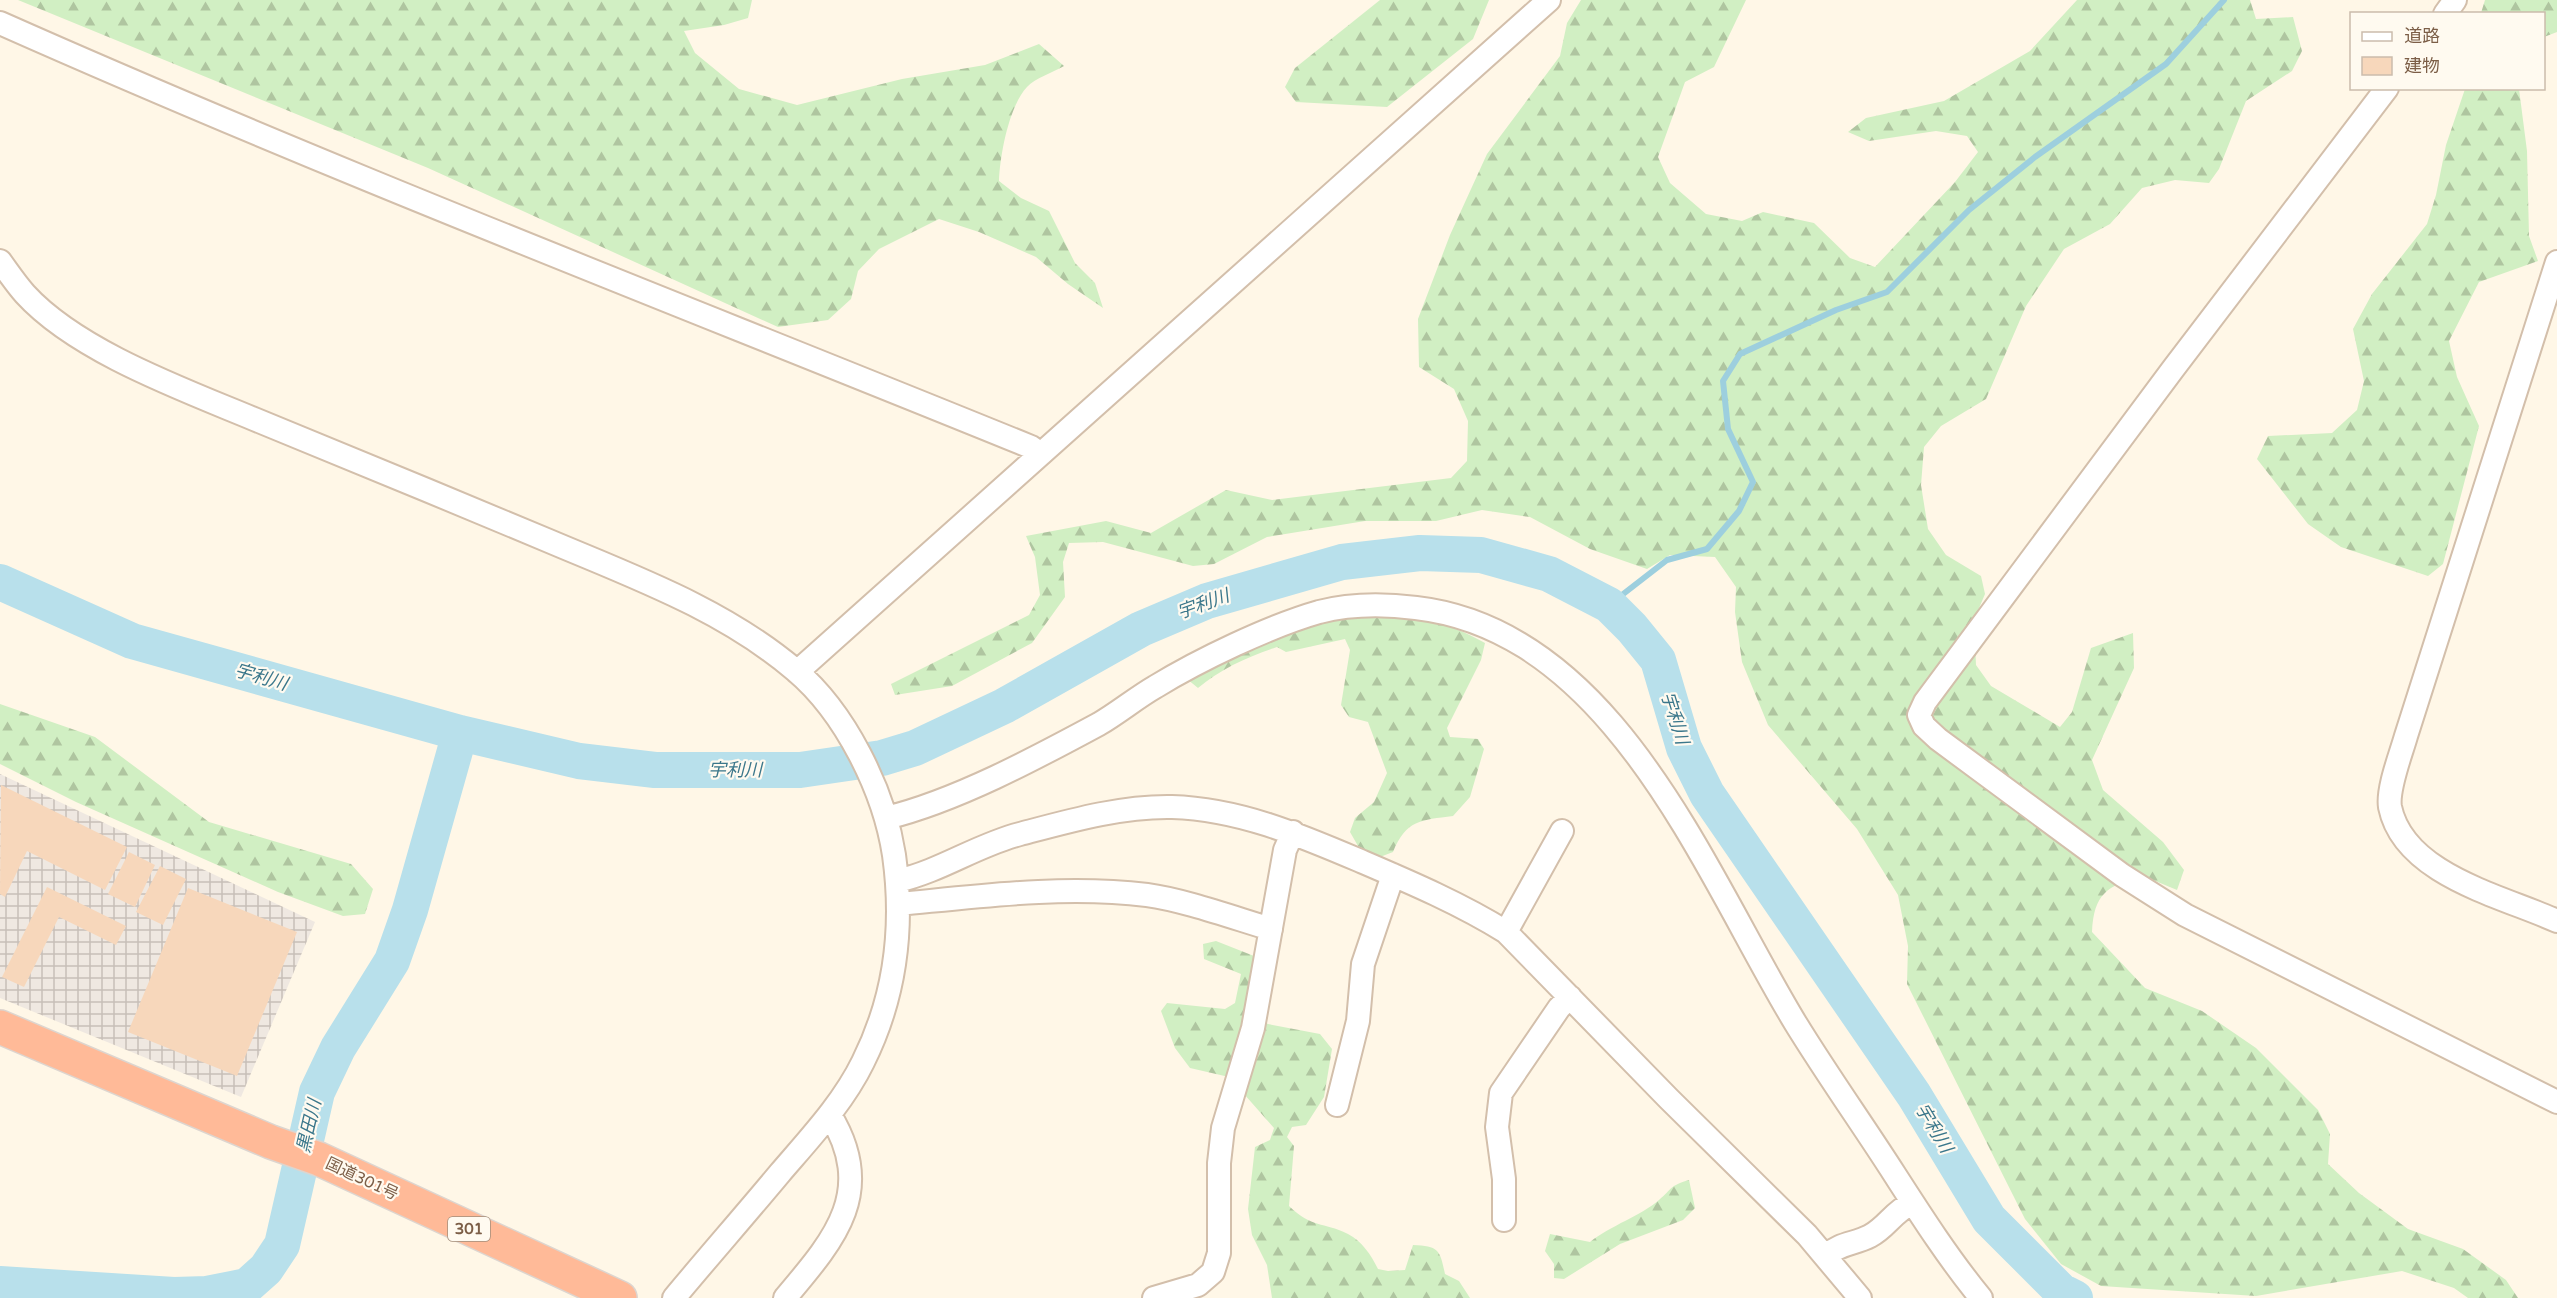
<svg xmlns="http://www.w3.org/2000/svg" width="2557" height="1298" font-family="'Varela Round','Noto Sans JP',sans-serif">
	<defs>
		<pattern id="industrial-grid" width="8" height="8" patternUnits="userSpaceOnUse" patternTransform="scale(1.5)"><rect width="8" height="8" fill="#efe8e1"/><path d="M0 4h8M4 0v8" fill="none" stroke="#c7bfb8"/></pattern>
		<pattern id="forest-firs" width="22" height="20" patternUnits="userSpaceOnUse" patternTransform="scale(1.5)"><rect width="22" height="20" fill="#d1efc3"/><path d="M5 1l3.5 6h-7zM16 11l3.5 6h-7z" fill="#afc5a0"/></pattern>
	</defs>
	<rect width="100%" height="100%" fill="#fff7e7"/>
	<path fill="url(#industrial-grid)" d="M0,774L315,922L241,1097L0,998Z"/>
	<path fill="url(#forest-firs)" d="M18,0H752L748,18L724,25L684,31L695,53L739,89L797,105L902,79L985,65L1039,44L1064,66C1054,72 1035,78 1027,87C1009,106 1000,155 999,181L1021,198L1049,211L1075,263L1095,283L1103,308L1068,284L1036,257L979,232L939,219L879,249L858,271L851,299L828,320L778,327L428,168Z
		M1380,0H1489L1473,39L1387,107L1296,102L1285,87L1295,68Z
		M1581,0H1746L1714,67L1685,82L1658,157L1670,183L1706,214L1742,221L1763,212L1814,223L1850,258L1875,267L1955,182L1978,152L1967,136L1936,131L1869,141L1848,132L1866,118L1944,101L2030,51L2077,0H2250L2256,19L2293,17L2302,51L2292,71L2246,101L2219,169L2209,183L2175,180L2142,188L2110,224L2064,249L2026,306L1986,399L1941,426L1924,447L1921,485L1928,529L1946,555L1981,576L1985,594L1974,620L1976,665L1991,686L2060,727L2072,712L2091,648L2133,633L2134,668L2092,760L2103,790L2163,842L2184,870L2177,890L2141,875C2107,887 2094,893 2092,932L2145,988L2202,1011L2256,1048L2318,1110L2330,1134L2328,1164L2359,1193L2408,1229L2463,1249L2506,1280L2518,1298H2468L2454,1288L2402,1271L2256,1296L2101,1286L2061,1264L2025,1219L1907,984L1908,946L1898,895L1857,829L1768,725L1742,662L1735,612L1736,587L1715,557L1670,555L1647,569L1590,549L1530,517L1482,510L1436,521H1365L1267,537L1214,564L1193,566L1103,542L1069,543L1063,562L1065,597L1032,643L952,686L895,695L891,684L1029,615L1040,595L1035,557L1026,536L1106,521L1151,533L1226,490L1272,500L1451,478L1467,461L1468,421L1454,389L1419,367L1418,319L1450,235L1487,154L1560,56L1567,23Z
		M2485,0H2557V32L2544,37V14L2481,13Z
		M2465,89H2519L2527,151L2529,236L2538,261L2479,282L2449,341L2457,377L2479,426L2443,564L2428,576L2341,547L2308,524L2257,459L2268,436L2332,433L2357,410L2364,381L2353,329L2372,294L2427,224L2436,195L2446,145Z
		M1365,614C1410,615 1445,620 1485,643L1481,660L1447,728L1450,737L1478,739L1484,749L1470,797L1453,816C1421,820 1406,820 1393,852L1380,857L1358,846L1350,832L1355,818L1374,802L1387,773L1368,722L1349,717L1341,705L1350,650L1345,639L1286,652L1277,647C1249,656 1220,669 1198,688L1187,679L1308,622Z
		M0,704L95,737L209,822L351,864L373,889L365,914L343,916L278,892L76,802L0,764Z
		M1216,941L1254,956L1250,1014L1268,1024L1320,1034L1332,1049L1324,1097L1306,1125L1292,1127L1287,1137L1294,1146L1289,1206C1313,1229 1322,1221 1348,1234C1362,1241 1371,1255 1378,1269L1388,1271L1405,1270L1413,1245C1439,1246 1440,1250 1445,1274L1459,1281L1470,1298H1272L1267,1265L1252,1235L1248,1209L1255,1147L1270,1140L1274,1128L1229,1077L1190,1068L1175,1048L1161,1011L1167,1003L1225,1009L1235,1003L1241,974L1204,959L1203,944Z
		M1689,1180L1695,1208L1683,1220L1620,1244L1564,1279L1554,1278V1264L1545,1251L1550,1234L1590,1242C1610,1226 1642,1215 1659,1200C1673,1188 1669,1186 1689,1180Z"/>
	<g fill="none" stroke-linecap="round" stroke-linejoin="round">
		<path stroke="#9dcfde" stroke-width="6" d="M1609,605L1667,560L1707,549L1739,511L1753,482L1728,429L1723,381L1740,354L1836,310L1887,292L1969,210L2035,157L2166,64L2224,0"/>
		<path stroke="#b8e0eb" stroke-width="36" d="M0,582L132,641L460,733L579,761L655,770H800L882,758L915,748L1004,706L1141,629L1207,601L1342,562L1420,553L1481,555L1549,574L1609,605L1632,628L1658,660L1684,748L1707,794L1914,1095L1989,1219L2061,1291L2075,1298
			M0,1284L174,1295L207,1294L247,1286L266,1269L282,1245L317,1092L338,1048L392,961L410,910L460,733"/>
	</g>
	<path fill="#f7d7bb" d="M1,785L127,847L105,890L27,851L5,897L0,894Z
		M129,852L155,865L135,907L108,894Z
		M160,866L186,879L163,925L136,912Z
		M47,887L126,926L116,945L59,917L24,987L2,977Z
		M188,888L297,932L237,1076L128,1032Z"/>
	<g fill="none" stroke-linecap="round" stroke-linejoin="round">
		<g stroke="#d3bfab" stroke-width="26">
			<path id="minor" d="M2445,14L2455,0
				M0,23C340,174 687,307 1031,447L1041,454
				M2387,88L2173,369L1925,702L1919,715L1924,726L1938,739L2122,875L2185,915L2557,1102
				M0,261C8,272 16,284 25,294C77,351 182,389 254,419C352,459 451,500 549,541C634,577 723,609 795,670C845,712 884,790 894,855C904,927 896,996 863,1062C843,1103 810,1138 780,1173C745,1215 709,1256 674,1298
				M2557,262L2406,736C2401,754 2387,789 2390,807C2404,875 2502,896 2557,921
				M797,672L1549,0
				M886,818C956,801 1036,758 1099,724C1118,713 1136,698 1155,687C1199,660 1270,626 1319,612C1350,604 1385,604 1416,608C1615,631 1706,876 1796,1024C1828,1076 1863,1125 1895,1175C1922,1217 1949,1259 1981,1298
				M897,881C941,871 977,845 1020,834C1069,821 1121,806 1172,807C1240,809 1302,836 1363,862C1412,883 1461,904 1506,932L1669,1099L1807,1235L1860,1298
				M900,904C982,896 1064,885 1147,895C1184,900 1234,918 1271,929
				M1506,932L1562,831
				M1337,1105L1358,1021L1363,964L1393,875
				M1504,1220V1179L1497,1127L1501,1093L1559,1008L1570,997
				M1827,1255C1840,1243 1855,1244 1870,1236C1887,1227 1893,1212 1912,1203
				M785,1298C834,1240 877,1192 830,1115
				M1154,1298L1198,1285L1213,1272L1219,1253V1163L1223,1128L1253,1028L1285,850L1293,832"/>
		</g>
		<g stroke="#ddd5cf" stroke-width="36">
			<path id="highway" d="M0,1027L271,1142L319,1159L620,1298"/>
		</g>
		<use href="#minor" stroke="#fff" stroke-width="22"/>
		<use href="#highway" stroke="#ffba98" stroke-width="33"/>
	</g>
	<g text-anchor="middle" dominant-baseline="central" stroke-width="4.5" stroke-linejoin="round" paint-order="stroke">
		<rect fill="#fffaf0" stroke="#a38d7a" stroke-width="1.5" x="448" y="1217" width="42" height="24" rx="4.5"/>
		<g font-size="15" font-weight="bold" fill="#7c5e47">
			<text x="469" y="1229">301</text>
		</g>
		<g font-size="16" fill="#7c5e47" stroke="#fffaf0">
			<text transform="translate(362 1179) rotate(25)">国道301号</text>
		</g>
		<g font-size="18" font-style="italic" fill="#3b778b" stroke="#fffaf0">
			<text transform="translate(1203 604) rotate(-20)">宇利川</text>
			<text transform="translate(261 677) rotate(16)">宇利川</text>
			<text transform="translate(1675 718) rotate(73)">宇利川</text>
			<text x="735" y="770">宇利川</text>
			<text transform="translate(309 1126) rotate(-77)">黒田川</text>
			<text transform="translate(1934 1128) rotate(59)">宇利川</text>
		</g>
	</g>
	<rect x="2350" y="12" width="195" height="78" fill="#fffaf0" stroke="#cbbcac" stroke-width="1.5"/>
	<rect x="2362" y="32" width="30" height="9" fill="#ffffff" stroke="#cbbcac" stroke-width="1.5"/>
	<text x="2404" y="42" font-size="18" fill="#7c5e47">道路</text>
	<rect x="2362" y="57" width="30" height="18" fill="#f7d7bb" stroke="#cbbcac" stroke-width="1.5"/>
	<text x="2404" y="72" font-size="18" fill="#7c5e47">建物</text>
</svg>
